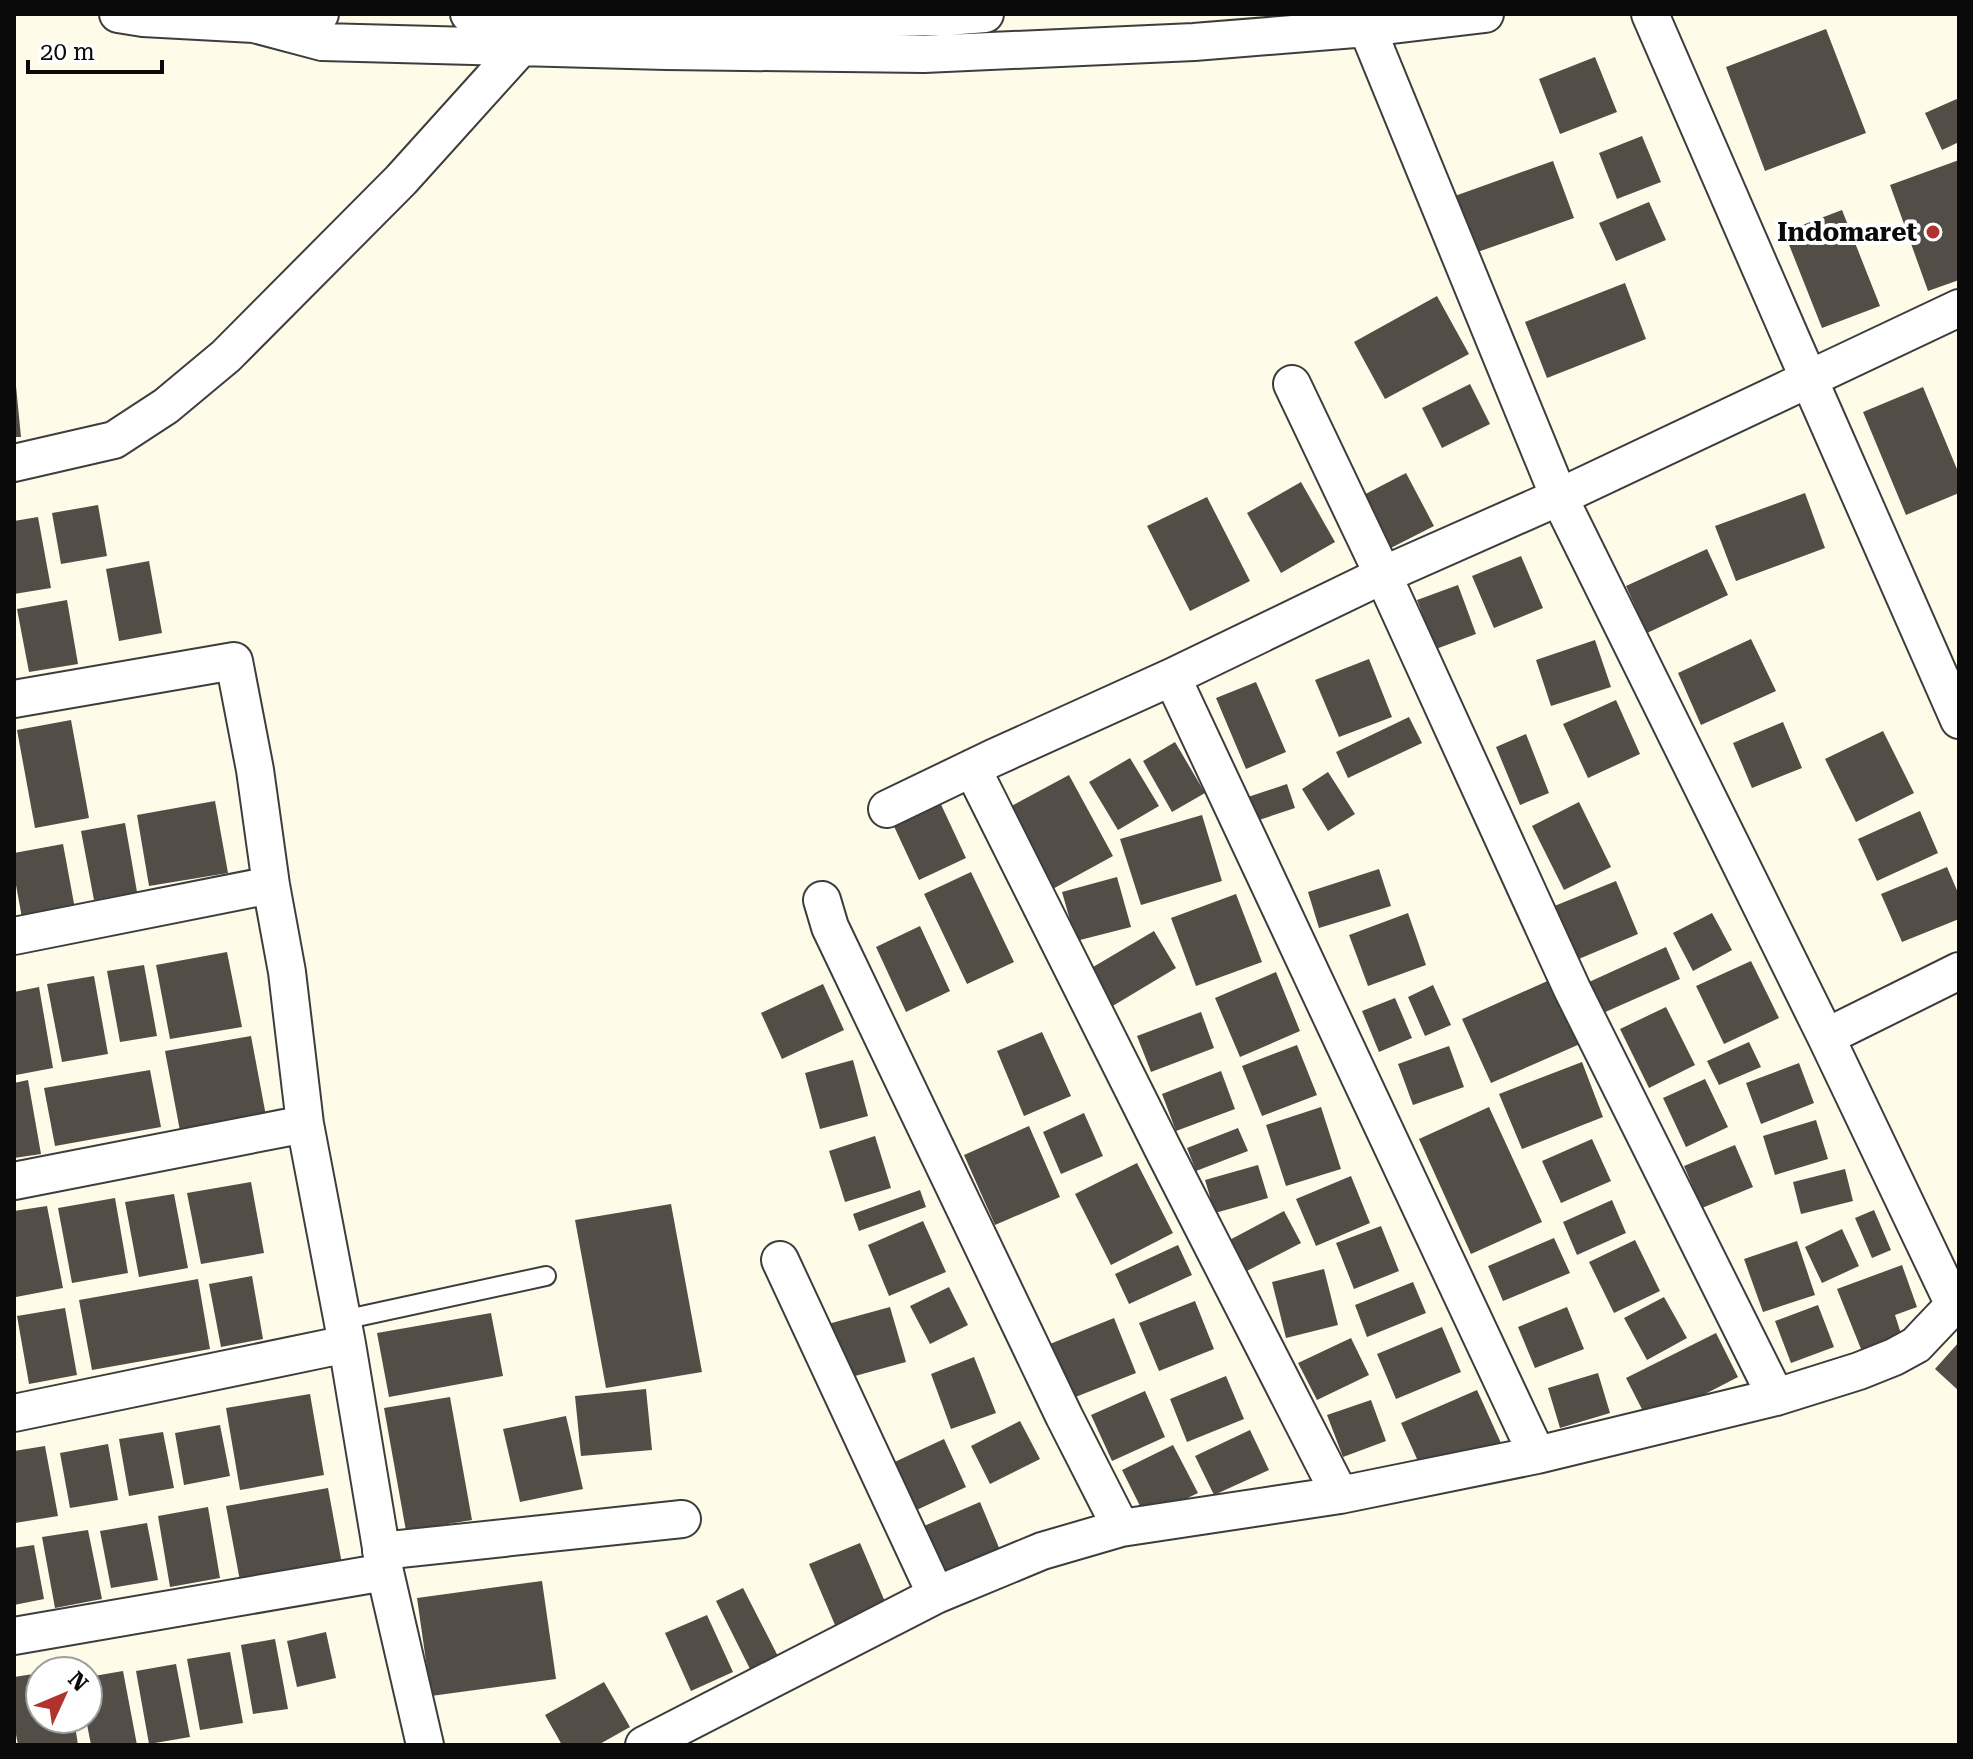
<svg xmlns="http://www.w3.org/2000/svg" width="1973" height="1759" font-family="'Roboto Serif',serif">
	<rect width="100%" height="100%" fill="#fefbe9"/>
	<path fill="#524d47" d="M1826,29L1866,133L1765,171L1726,67Z
		M1595,57L1617,112L1560,134L1539,79Z
		M1959,98V142L1942,150L1925,113Z
		M1642,136L1661,182L1617,199L1599,153Z
		M1959,160V280L1928,291L1890,185Z
		M1553,161L1574,218L1472,254L1452,197Z
		M1649,202L1666,240L1616,261L1599,223Z
		M1842,210L1880,306L1822,328L1784,232Z
		M1625,283L1646,339L1547,378L1525,322Z
		M1437,296L1469,354L1385,399L1354,342Z
		M1470,384L1490,424L1442,448L1422,408Z
		M14,386H16L21,437H14Z
		M1923,387L1959,474V493L1906,515L1863,412Z
		M1406,473L1434,526L1381,553L1354,500Z
		M1301,482L1335,542L1281,573L1247,513Z
		M1805,493L1825,548L1736,581L1715,526Z
		M1207,497L1250,581L1190,611L1147,526Z
		M98,505L107,556L61,564L52,513Z
		M38,517L51,588L14,594V521Z
		M1707,549L1728,595L1647,633L1626,586Z
		M1521,556L1543,608L1494,628L1472,576Z
		M149,561L162,633L119,641L106,569Z
		M1458,585L1476,634L1436,649L1417,600Z
		M67,600L78,664L29,672L17,609Z
		M1751,639L1776,691L1701,725L1678,673Z
		M1595,640L1611,687L1551,706L1536,660Z
		M1369,659L1392,717L1339,737L1315,680Z
		M1256,682L1286,752L1246,769L1216,698Z
		M1616,700L1640,754L1588,778L1563,724Z
		M1409,717L1422,743L1348,778L1336,752Z
		M71,720L89,818L35,828L17,730Z
		M1783,722L1802,768L1752,788L1733,743Z
		M1883,731L1914,793L1856,822L1825,759Z
		M1526,734L1549,793L1520,805L1496,747Z
		M1175,742L1205,793L1172,812L1143,761Z
		M1130,758L1159,806L1118,830L1089,782Z
		M1328,772L1355,814L1328,831L1302,789Z
		M1069,775L1113,856L1049,891L1004,810Z
		M1287,784L1295,808L1256,821L1248,797Z
		M938,798L966,858L919,880L891,820Z
		M215,801L228,873L149,886L137,815Z
		M1579,802L1611,867L1564,890L1532,826Z
		M1920,811L1938,853L1877,881L1858,839Z
		M1202,815L1222,881L1141,905L1120,839Z
		M125,823L137,892L94,900L81,831Z
		M63,844L75,909L22,918L14,874V853Z
		M1947,867L1959,895V919L1902,942L1881,894Z
		M1379,869L1391,906L1319,928L1308,892Z
		M971,872L1014,962L967,984L924,894Z
		M1117,877L1131,927L1076,941L1062,892Z
		M1616,881L1638,934L1574,961L1552,907Z
		M1236,894L1262,962L1196,986L1171,918Z
		M1408,913L1426,965L1368,986L1349,935Z
		M1712,913L1732,950L1693,971L1673,933Z
		M920,926L950,991L906,1012L876,947Z
		M1154,931L1176,968L1111,1007L1088,970Z
		M1666,947L1680,979L1603,1013L1589,982Z
		M227,952L242,1027L170,1039L156,965Z
		M1751,961L1779,1018L1724,1044L1696,986Z
		M144,965L157,1036L120,1042L107,971Z
		M1276,972L1300,1031L1240,1057L1215,998Z
		M94,976L108,1054L62,1062L47,984Z
		M1552,979L1580,1044L1491,1083L1462,1019Z
		M823,984L844,1030L782,1059L761,1013Z
		M1433,985L1451,1025L1425,1036L1408,997Z
		M39,987L53,1068L16,1075L14,1062V992Z
		M1395,998L1412,1038L1379,1052L1362,1011Z
		M1666,1007L1695,1065L1649,1088L1620,1029Z
		M1201,1012L1214,1048L1151,1072L1137,1036Z
		M1042,1032L1071,1096L1024,1116L997,1051Z
		M251,1036L266,1116L180,1131L165,1051Z
		M1749,1042L1761,1067L1719,1085L1707,1061Z
		M1297,1045L1317,1095L1262,1116L1242,1066Z
		M1449,1046L1464,1087L1413,1105L1398,1064Z
		M853,1060L868,1116L820,1129L805,1073Z
		M1582,1062L1603,1117L1522,1149L1499,1094Z
		M1799,1063L1814,1103L1761,1124L1746,1083Z
		M150,1070L161,1127L55,1146L44,1088Z
		M1221,1071L1235,1109L1176,1131L1162,1094Z
		M1705,1079L1728,1127L1686,1147L1663,1098Z
		M28,1080L41,1154L14,1158V1083Z
		M1321,1107L1341,1169L1286,1186L1266,1125Z
		M1489,1107L1542,1222L1471,1254L1419,1139Z
		M1084,1113L1103,1156L1061,1174L1043,1132Z
		M1816,1120L1828,1159L1775,1175L1763,1136Z
		M1029,1126L1060,1197L995,1225L964,1155Z
		M1238,1128L1248,1151L1196,1171L1187,1148Z
		M875,1136L891,1188L845,1202L829,1151Z
		M1592,1139L1611,1181L1561,1203L1542,1161Z
		M1735,1145L1753,1187L1702,1208L1684,1166Z
		M1137,1163L1173,1233L1111,1265L1075,1194Z
		M1258,1165L1268,1198L1215,1213L1205,1180Z
		M1845,1169L1853,1201L1801,1214L1793,1182Z
		M1351,1176L1370,1223L1316,1246L1296,1199Z
		M251,1182L264,1253L201,1264L187,1193Z
		M920,1190L926,1207L859,1231L853,1214Z
		M174,1194L188,1268L139,1277L125,1202Z
		M115,1198L128,1273L72,1283L58,1208Z
		M1612,1200L1626,1233L1577,1255L1563,1222Z
		M671,1204L702,1372L606,1388L575,1220Z
		M47,1206L63,1288L16,1297L14,1287V1211Z
		M1874,1210L1891,1250L1872,1258L1855,1218Z
		M1284,1211L1301,1243L1241,1274L1224,1243Z
		M923,1221L946,1272L889,1296L868,1245Z
		M1381,1226L1399,1271L1354,1289L1336,1243Z
		M1842,1229L1859,1266L1822,1283L1805,1247Z
		M1554,1238L1570,1273L1503,1301L1488,1266Z
		M1635,1240L1660,1291L1614,1313L1589,1262Z
		M1797,1241L1815,1295L1763,1312L1744,1259Z
		M1178,1245L1192,1275L1129,1304L1115,1274Z
		M1902,1265L1917,1307L1895,1315L1903,1340L1863,1354L1837,1289Z
		M1324,1269L1338,1325L1286,1338L1272,1282Z
		M252,1276L263,1339L221,1347L209,1284Z
		M198,1279L210,1349L92,1370L79,1300Z
		M1413,1282L1426,1313L1367,1337L1355,1305Z
		M949,1287L968,1325L930,1344L910,1306Z
		M1664,1297L1687,1338L1647,1360L1624,1318Z
		M1195,1301L1214,1349L1159,1371L1139,1323Z
		M1818,1305L1834,1347L1791,1363L1775,1321Z
		M890,1307L906,1362L844,1379L828,1324Z
		M1567,1307L1584,1349L1535,1368L1518,1327Z
		M65,1308L77,1375L29,1384L17,1316Z
		M491,1313L503,1376L389,1397L377,1333Z
		M1114,1318L1136,1373L1073,1398L1050,1344Z
		M1442,1327L1461,1372L1396,1399L1377,1354Z
		M1716,1333L1738,1377L1649,1423L1626,1378Z
		M1351,1338L1369,1375L1317,1400L1298,1363Z
		M1959,1342V1391L1935,1369Z
		M974,1357L996,1413L951,1429L931,1374Z
		M1598,1373L1610,1413L1560,1428L1548,1388Z
		M1226,1376L1244,1419L1187,1442L1170,1399Z
		M646,1389L652,1450L581,1456L575,1396Z
		M1477,1390L1501,1443L1425,1477L1401,1423Z
		M1145,1391L1165,1437L1112,1461L1091,1415Z
		M310,1394L324,1475L240,1490L226,1408Z
		M450,1397L472,1520L406,1531L384,1408Z
		M1371,1400L1386,1441L1343,1457L1327,1415Z
		M566,1416L583,1489L520,1502L503,1429Z
		M1020,1421L1040,1459L990,1484L971,1446Z
		M220,1425L230,1476L184,1485L175,1433Z
		M1250,1430L1269,1470L1214,1495L1195,1456Z
		M163,1432L174,1488L129,1496L119,1439Z
		M944,1439L966,1487L908,1514L886,1466Z
		M108,1444L118,1500L70,1508L60,1453Z
		M1173,1445L1198,1493L1146,1518L1122,1470Z
		M45,1446L58,1516L15,1523L14,1451Z
		M328,1488L342,1564L240,1581L226,1506Z
		M980,1502L1000,1550L946,1574L924,1526Z
		M208,1507L220,1578L170,1587L158,1516Z
		M147,1523L158,1580L111,1588L100,1531Z
		M88,1530L102,1599L55,1608L42,1537Z
		M860,1543L886,1604L835,1625L809,1564Z
		M34,1545L44,1599L14,1605V1548Z
		M542,1581L556,1679L431,1696L417,1598Z
		M743,1588L782,1664L754,1677L716,1601Z
		M707,1615L733,1672L691,1691L665,1633Z
		M326,1632L336,1678L297,1687L287,1641Z
		M275,1639L288,1709L253,1714L241,1645Z
		M230,1652L243,1723L200,1730L187,1659Z
		M176,1664L190,1737L149,1744L136,1671Z
		M123,1671L137,1745H91L86,1719H88V1677Z
		M40,1673V1719H74L78,1745H18L14,1724V1677Z
		M604,1682L630,1727L598,1745H562L545,1715Z"/>
	<g fill="none" stroke-linecap="round" stroke-linejoin="round">
		<g stroke="#3d3d3d" stroke-width="22">
			<path id="service" d="M343,1320L546,1276"/>
		</g>
		<g stroke="#3d3d3d" stroke-width="40">
			<path id="minor" d="M118,14L143,18L254,24L320,14
				M469,14L672,21L947,17L985,14
				M1650,14C1751,250 1856,485 1959,720
				M254,24L322,42L666,51L924,54L1194,42L1367,28L1485,14
				M1367,28L1559,497L1826,1037L1954,1305
				M1292,384L1383,575L1572,989L1776,1397
				M14,463L114,440L166,406L226,356L401,180L521,47
				M1172,677L1537,1455
				M14,699L234,661L255,770L271,885L287,972L305,1124L347,1344L385,1572L425,1745
				M972,768L1163,1149L1340,1495
				M887,809L993,758L1172,677L1383,575L1559,497L1959,308
				M822,900L830,927L1064,1416L1121,1528
				M14,936L271,885
				M1826,1037L1959,971
				M14,1181L305,1124
				M780,1260L936,1595
				M14,1413L347,1344
				M381,1551L682,1519
				M14,1636L385,1572
				M644,1745L936,1595L1042,1551L1121,1528L1340,1495L1537,1455L1776,1397L1859,1371L1894,1357L1916,1345L1954,1305L1959,1296"/>
		</g>
		<use href="#service" stroke="#fff" stroke-width="18"/>
		<use href="#minor" stroke="#fff" stroke-width="36"/>
	</g>
	<circle fill="#b0332d" stroke="#fff" stroke-width="3" cx="1933" cy="232" r="8"/>
	<g text-anchor="middle" dominant-baseline="central" stroke-width="8" stroke-linejoin="round" paint-order="stroke">
		<g font-size="26" font-weight="bold" fill="#0a0a0a" stroke="#fff" text-anchor="end">
			<text x="1917" y="232">Indomaret</text>
		</g>
	</g>
	<rect width="1973" height="1759" fill="none" stroke="#0a0a0a" stroke-width="32"/>
	<g transform="translate(64 1695) rotate(46)"><circle r="38" fill="#ffffff" stroke="#9d9d9d" stroke-width="2"/>
	<path d="M0-6L14 30L0 20L-14 30Z" fill="#b0332d"/>
	<text y="-12" font-size="22" font-weight="bold" text-anchor="middle" fill="#0a0a0a">N</text>
	</g>
	<path d="M28 60v12h134v-12" fill="none" stroke="#0a0a0a" stroke-width="4"/>
	<text x="40" y="60" font-size="24" fill="#0a0a0a" stroke="#ffffff" stroke-width="6" paint-order="stroke">20 m</text>
</svg>
